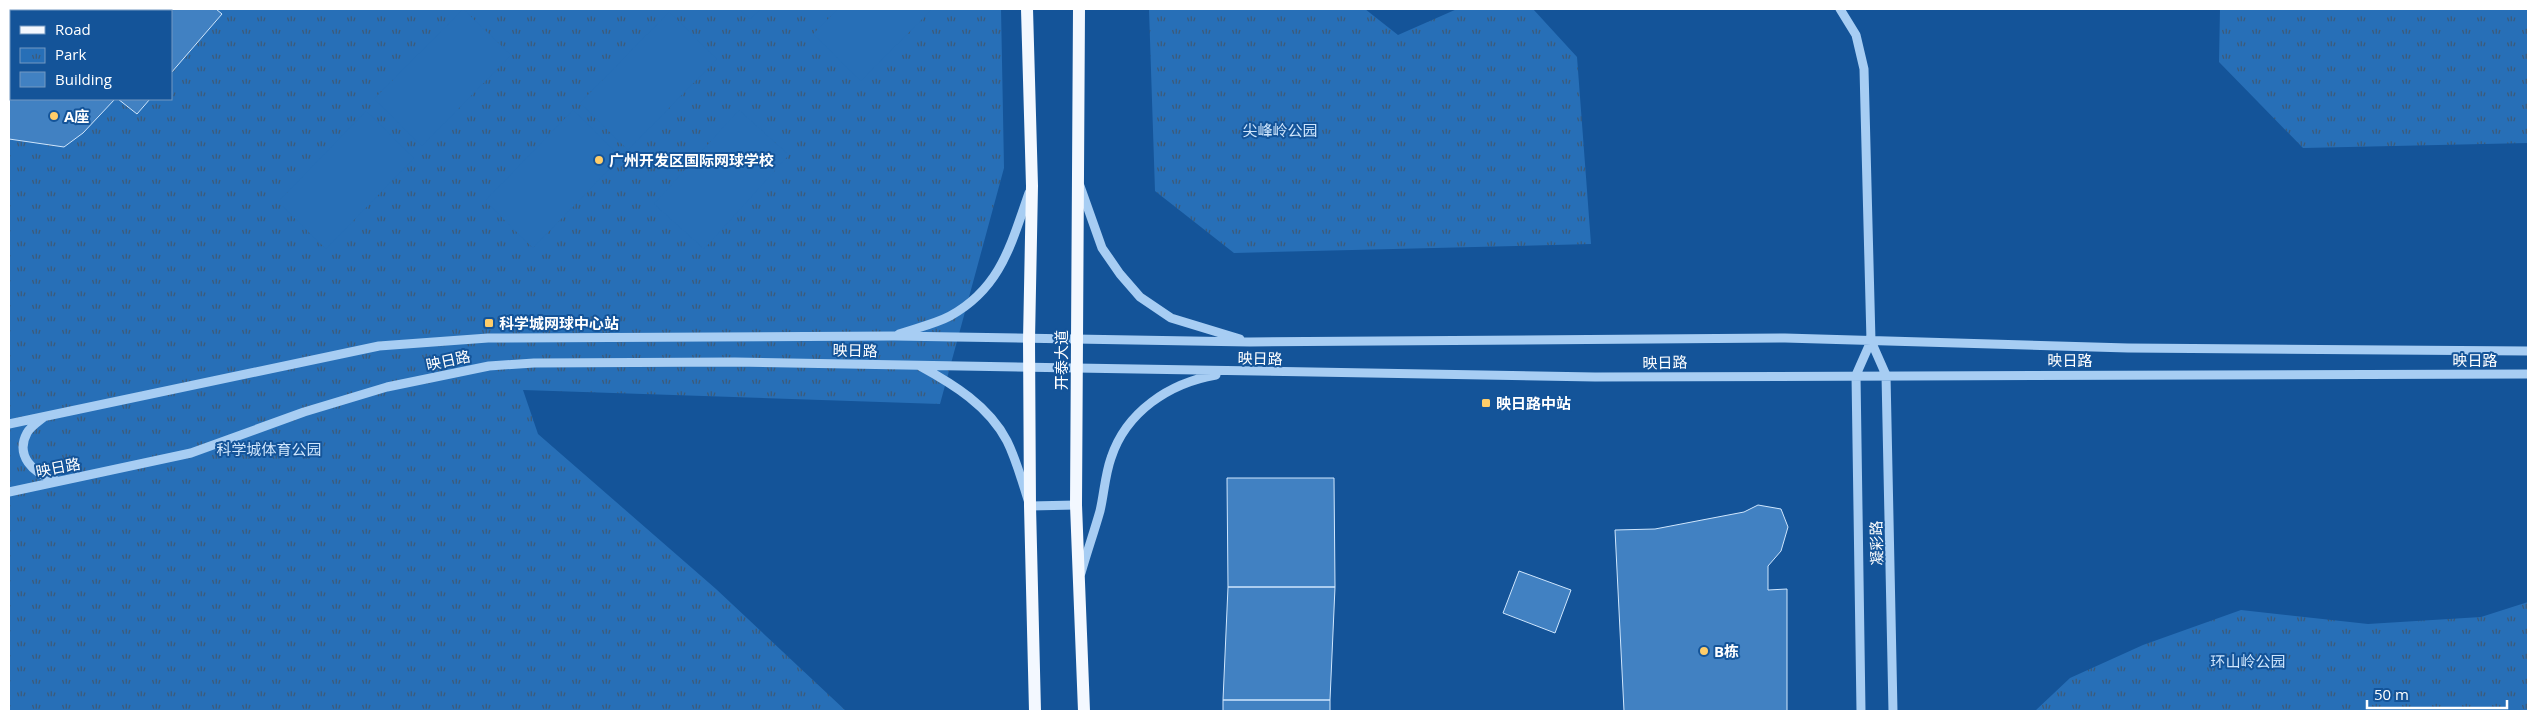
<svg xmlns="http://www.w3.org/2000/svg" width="2537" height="720" font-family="'Open Sans','Noto Sans SC',sans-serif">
	<defs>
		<pattern id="park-tufts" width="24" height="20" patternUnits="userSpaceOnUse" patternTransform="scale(1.25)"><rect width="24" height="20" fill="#276fb7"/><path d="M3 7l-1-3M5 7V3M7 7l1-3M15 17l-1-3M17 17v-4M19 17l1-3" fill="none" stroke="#3d5a77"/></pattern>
	</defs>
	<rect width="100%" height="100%" fill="#145499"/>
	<path fill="url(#park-tufts)" fill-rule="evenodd" d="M9,9H1001L1004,168L940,404L523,390L538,434L716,589L846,711H9ZM11,11H171V99H11Z
		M1149,9H1365L1398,35L1457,9H1533L1577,57L1591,244L1234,253L1155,191Z
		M2220,9H2528V143L2303,148L2219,62Z
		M2528,602V711H2035L2070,678L2143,645L2241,610L2368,624L2481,617Z"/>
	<path fill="#276fb7" d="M463,9L511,55L422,146L374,99Z
		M739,9H761L750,19Z
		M838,9H932L861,81L813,34Z
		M669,12L717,59L628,150L580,103Z
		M573,110L621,157L533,248L485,201Z
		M739,110L789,155L704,249L654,204Z
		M366,111L414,158L326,249L278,202Z"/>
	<path fill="#4181c2" stroke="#cfe6fd" d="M151,9H216L222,14L171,73V11H148Z
		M9,85L11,86V99H115L83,133L64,147L9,139Z
		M118,99H150L137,114Z
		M1227,478H1334L1335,587H1228Z
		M1758,505L1781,509L1788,527L1781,551L1768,566V590L1787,589V711H1624L1615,530L1655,529L1744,512Z
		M1519,571L1571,590L1555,633L1503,613Z
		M1228,587H1335L1330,700H1223Z
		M1223,700H1330V711H1223Z"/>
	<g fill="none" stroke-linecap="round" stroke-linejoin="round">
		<path stroke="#a7cdf3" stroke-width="9" d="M1840,9L1856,35L1864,69L1871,341L1886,375L1893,711
			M1080,186L1102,248L1120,274L1140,297L1171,318L1240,339
			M899,334C916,328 935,324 950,316C1001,288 1011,244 1029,193
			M920,366C953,384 989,406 1007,441C1017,461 1023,485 1030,506L1076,505
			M44,417C39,421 30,427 27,433C15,455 33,474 54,479
			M9,424L379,346L488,338L894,336L1250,342L1785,338L2128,348L2528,351
			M9,492L191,453L304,412L387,387L489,366L534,363L735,362L1595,377L2528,374
			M1081,573C1087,552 1094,532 1100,511C1104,494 1105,475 1111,458C1126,412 1169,383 1216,375
			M1861,711L1856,375L1871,341"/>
		<path stroke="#f3f8ff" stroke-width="12" d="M1027,9L1032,186L1029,340L1030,506L1035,711
			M1079,9L1076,505L1084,711"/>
	</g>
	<g fill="#ffcd69" stroke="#145499" stroke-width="2">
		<circle cx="54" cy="116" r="5"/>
		<circle cx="599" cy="160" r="5"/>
		<rect x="484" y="318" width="10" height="10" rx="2.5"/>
		<rect x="1481" y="398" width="10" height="10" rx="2.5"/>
		<circle cx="1704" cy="651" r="5"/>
	</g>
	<g text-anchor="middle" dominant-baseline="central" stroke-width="4" stroke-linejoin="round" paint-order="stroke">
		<g font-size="15" font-weight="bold" fill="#fff" stroke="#145499" text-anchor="start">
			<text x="64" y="116">A座</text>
			<text x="609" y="160">广州开发区国际网球学校</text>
			<text x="499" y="323">科学城网球中心站</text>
			<text x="1496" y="403">映日路中站</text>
			<text x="1714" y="651">B栋</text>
		</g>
		<g font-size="15" fill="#cfe6fd" stroke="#145499">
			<text x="1280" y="130">尖峰岭公园</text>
			<text x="269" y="449">科学城体育公园</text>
			<text x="2248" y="661">环山岭公园</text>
		</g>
		<g font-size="15" fill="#fff" stroke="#145499">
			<text transform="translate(855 350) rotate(1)">映日路</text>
			<text transform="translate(1260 358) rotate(1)">映日路</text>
			<text transform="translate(448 360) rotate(-12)">映日路</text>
			<text transform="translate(1061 360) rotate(-90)">开泰大道</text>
			<text x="2070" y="360">映日路</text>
			<text x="2475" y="360">映日路</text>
			<text transform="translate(1665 362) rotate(-1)">映日路</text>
			<text transform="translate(58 467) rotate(-11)">映日路</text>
			<text transform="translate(1876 543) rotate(-91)">凝彩路</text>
		</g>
	</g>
	<rect width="2537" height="720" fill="none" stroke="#ffffff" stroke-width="20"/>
	<rect x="10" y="10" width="162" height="90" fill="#145499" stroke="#7298c2"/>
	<rect x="20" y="26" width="25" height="8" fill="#f3f8ff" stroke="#7298c2"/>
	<text x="55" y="35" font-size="15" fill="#ffffff">Road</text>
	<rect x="20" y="48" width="25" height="15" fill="url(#park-tufts)" stroke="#7298c2"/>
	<text x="55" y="60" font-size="15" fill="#ffffff">Park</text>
	<rect x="20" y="72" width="25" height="15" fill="#4181c2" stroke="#7298c2"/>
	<text x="55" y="85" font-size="15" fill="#ffffff">Building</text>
	<path d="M2367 700v8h140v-8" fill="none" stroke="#ffffff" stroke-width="2.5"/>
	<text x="2374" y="700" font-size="15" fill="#ffffff" stroke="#145499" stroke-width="4" paint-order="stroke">50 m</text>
</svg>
